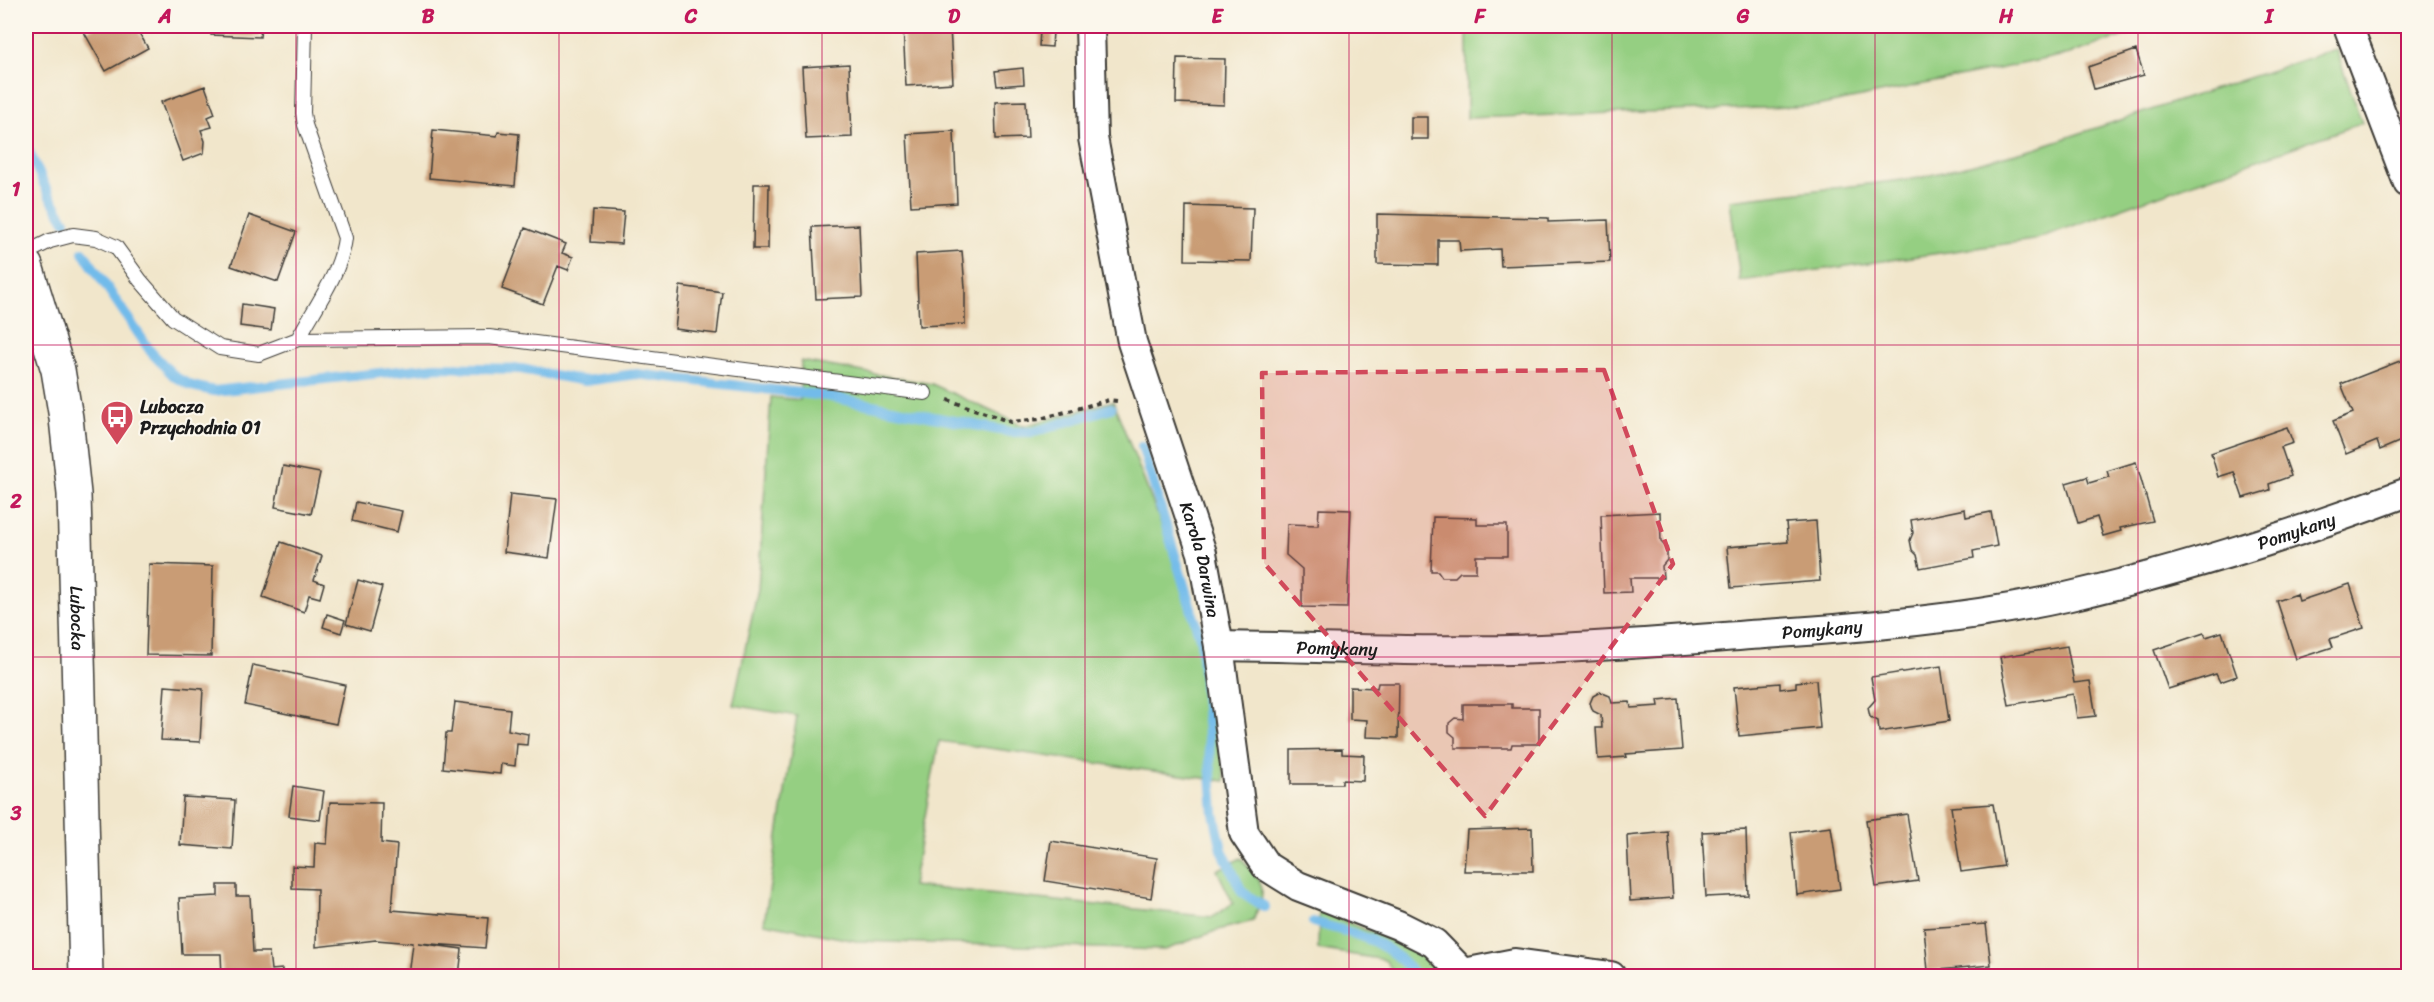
<svg xmlns="http://www.w3.org/2000/svg" width="2434" height="1002" font-family="Sriracha,sans-serif">
	<rect width="100%" height="100%" fill="#fbf7ec"/>
	<filter id="ink" filterUnits="userSpaceOnUse"><feTurbulence type="fractalNoise" baseFrequency=".0167" numOctaves="2"/><feDisplacementMap in="SourceGraphic" scale="12" xChannelSelector="R" yChannelSelector="G"/><feConvolveMatrix kernelMatrix="1 2 1 2 8 2 1 2 1" color-interpolation-filters="sRGB"/></filter>
	<filter id="wash" filterUnits="userSpaceOnUse"><feTurbulence type="fractalNoise" baseFrequency=".008" numOctaves="4" result="noise"/><feDisplacementMap in="SourceGraphic" scale="24" xChannelSelector="R" yChannelSelector="G"/><feGaussianBlur stdDeviation="1.35" result="paint"/><feColorMatrix in="noise" values="0 0 0 0 0 0 0 0 0 0 0 0 0 0 0 0 0 1.4 0 .05"/><feComposite in="paint" operator="in"/></filter>
	<g filter="url(#wash)">
		<rect width="100%" height="100%" fill="#f1e6cb"/>
		<path fill="#95cf82" stroke="#58764f" stroke-width="1.5" d="M1467,26H2153L2070,54L1817,106L1467,118Z
			M2336,49L2362,123L2033,240L1740,281L1730,200L1920,178L2035,148Z
			M801,361L932,384L1024,426L1113,401L1210,649L1225,781L939,741L912,886L1213,917L1233,903L1217,870L1241,858C1265,886 1268,886 1253,921L1218,930L1165,950L856,941L764,923L797,716L733,705L758,589L771,397L800,400Z
			M1319,910L1430,957L1456,976H1396L1385,960L1318,949Z"/>
		<g fill="none" stroke-linecap="round" stroke-linejoin="round">
			<path stroke="#72bbea" stroke-width="10" d="M26,145L49,195L65,221
				M83,252L151,352L175,377L192,386L214,391L436,367L521,369L585,381L636,374L826,396L1010,432H1034L1111,408
				M1142,446L1201,641L1214,813L1222,850L1242,892L1265,907
				M1313,922C1355,934 1388,939 1416,976"/>
		</g>
		<g id="blocks">
			<path fill="#c99c75" d="M97,26H135L148,48L106,71L84,32Z
				M194,26H261L260,37L211,35V29H193Z
				M903,26H950L953,83L906,86Z
				M1040,30L1053,31L1052,47L1039,46Z
				M2136,50L2144,75L2094,89L2088,67Z
				M1177,58L1225,59L1224,105L1176,103Z
				M849,64L852,137L806,139L802,67Z
				M1023,68L1024,84L997,86L995,71Z
				M205,86L215,114L208,117L212,127L201,130L205,141L204,153L183,161L161,102Z
				M1026,101L1028,138L996,139L995,102Z
				M1411,117H1428V139H1411Z
				M433,130L497,136L498,132L519,134L515,186L429,178Z
				M954,131L957,203L911,206L907,134Z
				M754,184H769L768,249H753Z
				M1186,206L1253,208L1251,261L1185,260Z
				M593,210L624,212L621,244L591,242Z
				M1377,214L1548,218V222L1608,220L1610,262L1501,266L1500,249L1460,251L1459,240H1438V265L1377,264Z
				M249,215L296,232L278,282L231,266Z
				M859,225L862,297L816,299L812,227Z
				M525,228L566,244L562,253L573,257L568,270L558,266L543,304L502,289Z
				M962,251L965,287V324L919,326L916,254Z
				M680,286L722,292L717,334L675,329Z
				M242,304L274,309L271,330L240,326Z
				M2405,359L2408,368V438L2380,450L2377,441L2346,454L2333,421L2353,413L2341,384Z
				M2287,427L2293,443L2281,447L2291,476L2269,484L2270,490L2243,498L2234,472L2218,477L2211,453Z
				M2136,462L2153,521L2120,528L2121,531L2103,536L2097,517L2078,523L2066,483L2087,477L2089,483L2109,477L2107,471Z
				M283,466L320,473L311,514L275,507Z
				M510,494L557,499L549,558L504,552Z
				M356,502L402,511L397,532L352,521Z
				M1319,509L1351,510L1347,608L1302,607V569L1286,555L1287,524L1318,525Z
				M1965,509L1966,517L1991,512L1997,546L1973,551L1974,558L1920,568L1917,555L1912,550L1910,540L1913,533L1911,520Z
				M1660,512L1661,542L1667,548V560L1662,566L1663,578H1630L1631,592L1604,593L1601,515Z
				M1433,517L1477,518V525H1507V556H1476V572H1460L1455,577H1442L1438,571H1431Z
				M1816,521L1820,581L1731,588L1727,547L1788,542L1786,523Z
				M281,542L322,556L314,580L324,584L320,598L309,595L304,612L263,597Z
				M149,564L213,566L211,656L146,655Z
				M358,580L382,587L370,631L346,624Z
				M2350,584L2364,628L2330,639L2333,647L2296,659L2277,601L2297,594L2299,601Z
				M327,614L345,620L341,633L323,627Z
				M2222,632L2237,676L2220,682L2216,674L2168,689L2154,650L2204,633L2206,637Z
				M26,641L31,642L27,722H26Z
				M2067,646L2074,683L2090,681L2096,716L2077,718L2073,694L2009,705L2000,657Z
				M253,665L345,685L336,724L245,705Z
				M1941,666L1949,721L1879,732L1878,721L1870,717L1868,708L1875,700L1871,677Z
				M1816,680L1820,728L1739,736L1734,687L1780,683V689L1796,687V682Z
				M1378,683H1399L1398,738L1366,737L1367,720L1350,719V687L1377,688Z
				M165,686L203,689L200,742L161,740Z
				M1600,692L1610,696L1612,703L1630,702L1631,708L1659,706L1658,700L1678,698L1682,750L1626,754L1627,757L1598,759L1596,728H1602L1601,715L1593,711L1590,703L1593,696Z
				M455,702L510,709L508,730L528,734L527,745L517,744L515,766L501,764L500,774L443,768L446,733H451Z
				M1463,704H1512V708H1539V744H1512L1511,748H1455V737L1449,732V723L1455,718L1463,719Z
				M1342,749V754L1364,755L1363,781L1342,780V784H1291V750Z
				M293,786L324,791L320,820L289,816Z
				M183,797L235,800L232,849L180,845Z
				M330,802L382,803L381,843L397,845L392,910L488,918L485,948L418,943L462,949L459,976H409L413,943L376,940L316,947L317,889L292,888V866L314,867L315,843L327,844Z
				M1993,804L2004,866L1961,872L1951,807Z
				M1907,814L1918,881L1876,887L1866,820Z
				M1831,827L1840,889L1797,895L1791,832Z
				M1532,828L1533,871H1464L1467,830Z
				M1746,830L1748,895L1706,897L1702,832Z
				M1668,832L1673,898L1630,901L1627,836Z
				M1051,841L1157,858L1151,898L1045,881Z
				M218,885H236V896H250L253,952H269L271,970L282,969V976H222L221,954H182L179,898L218,896Z
				M1986,924L1991,965L1928,971L1924,928Z"/>
		</g>
	</g>
	<g filter="url(#ink)">
		<use href="#blocks" fill-opacity="0" stroke="#3c3a36" stroke-width="1.5"/>
		<g fill="none" stroke-linecap="round" stroke-linejoin="round">
			<g stroke="#3c3a36" stroke-width="16">
				<path id="service" d="M26,253L50,241L73,235L96,238L116,247L140,280L173,318L220,348L259,354L298,339C314,308 341,273 345,238L305,125L303,113L305,26
					M298,339L489,337L925,393"/>
			</g>
			<g stroke="#3c3a36" stroke-width="32">
				<g id="minor">
					<path id="s1" d="M1090,26L1093,138L1132,342L1202,553L1219,646L1244,833L1266,866L1298,886L1398,925L1434,943L1466,976"/>
					<path d="M2348,26L2408,183"/>
					<path id="s2" d="M1219,646C1316,647 1414,652 1510,650C1595,648 1680,640 1765,634C1866,627 1967,619 2066,597C2183,570 2296,534 2408,492"/>
					<path d="M1464,973L1515,963L1611,976"/>
				</g>
			</g>
			<g stroke="#3c3a36" stroke-width="36">
				<g id="tertiary">
					<path id="s3" d="M26,266L58,370L66,418L74,494L86,976"/>
				</g>
			</g>
			<path stroke="#3c3a36" stroke-width="4" stroke-dasharray="4.5 4.5" stroke-linecap="butt" d="M948,400L1011,422L1040,419L1109,400L1117,401"/>
			<use href="#service" stroke="#fff" stroke-width="14"/>
			<use href="#minor" stroke="#fff" stroke-width="28"/>
			<use href="#tertiary" stroke="#fff" stroke-width="33"/>
		</g>
	</g>
	<path fill="#d1495b" fill-opacity="0.2" stroke="#d1495b" stroke-width="4.5" stroke-dasharray="12 8" stroke-linejoin="round" d="M1604,370L1673,564L1485,816L1264,563L1262,373Z"/>
	<path fill="none" stroke="#c2185b" stroke-width="1.5" stroke-opacity="0.55" d="M296,26V976M559,26V976M822,26V976M1085,26V976M1349,26V976M1612,26V976M1875,26V976M2138,26V976M26,345H2408M26,657H2408"/>
	<defs>
		<g id="bus-pin" transform="scale(1.725)"><path d="M0 17L-7.5 6A9.5 9.5 0 1 1 7.5 6Z" fill="#d1495b" stroke="#fbf7ec"/><path d="M-5-6H5V4H4V6H2V4H-2V6H-4V4H-5ZM-3.5-4V0h7V-4ZM-3.5 1.2v1.5H-2V1.2ZM2 1.2v1.5H3.5V1.2Z" fill="#fff"/></g>
	</defs>
	<g fill-rule="evenodd">
		<use href="#bus-pin" x="117" y="417"/>
	</g>
	<g text-anchor="middle" dominant-baseline="central" stroke-width="4.5" stroke-linejoin="round" paint-order="stroke">
		<g font-size="18" font-weight="bold" fill="#1c1c1c" stroke="#fbf7ec" text-anchor="start">
			<text x="140" y="407">Lubocza<tspan x="140" dy="21">Przychodnia 01</tspan></text>
		</g>
		<g font-size="18" fill="#1c1c1c" stroke="#fbf7ec">
			<text stroke="none"><textPath href="#s2" startOffset="1090">Pomykany</textPath></text>
			<text stroke="none"><textPath href="#s1" startOffset="548">Karola Darwina</textPath></text>
			<text stroke="none"><textPath href="#s3" startOffset="358">Lubocka</textPath></text>
			<text stroke="none"><textPath href="#s2" startOffset="604">Pomykany</textPath></text>
			<text stroke="none"><textPath href="#s2" startOffset="118">Pomykany</textPath></text>
		</g>
	</g>
	<rect width="2434" height="1002" fill="none" stroke="#fbf7ec" stroke-width="66"/>
	<rect x="33" y="33" width="2368" height="936" fill="none" stroke="#c2185b" stroke-width="2"/>
	<g font-size="20" text-anchor="middle" font-weight="bold" fill="#c2185b">
		<text x="165" y="23">A</text>
		<text x="428" y="23">B</text>
		<text x="691" y="23">C</text>
		<text x="954" y="23">D</text>
		<text x="1217" y="23">E</text>
		<text x="1480" y="23">F</text>
		<text x="1743" y="23">G</text>
		<text x="2006" y="23">H</text>
		<text x="2269" y="23">I</text>
		<text x="16" y="196">1</text>
		<text x="16" y="508">2</text>
		<text x="16" y="820">3</text>
	</g>
</svg>
